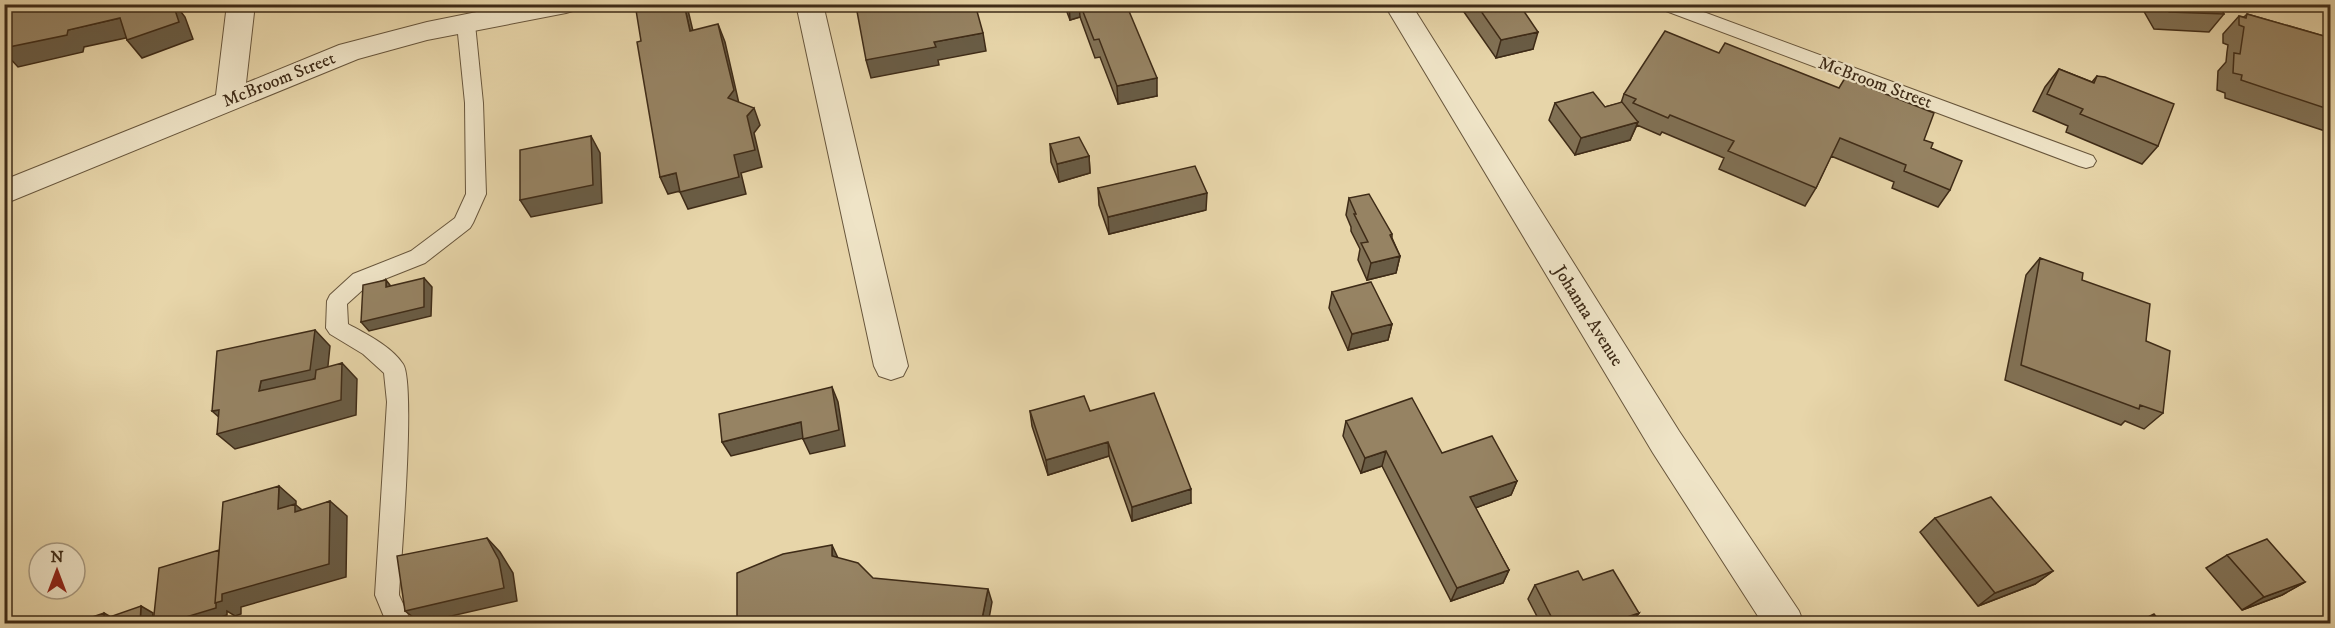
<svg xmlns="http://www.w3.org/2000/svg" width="2335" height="628" font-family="'IM FELL DW Pica',serif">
	<rect width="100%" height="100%" fill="#e7d5a9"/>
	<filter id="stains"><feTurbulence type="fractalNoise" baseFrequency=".00333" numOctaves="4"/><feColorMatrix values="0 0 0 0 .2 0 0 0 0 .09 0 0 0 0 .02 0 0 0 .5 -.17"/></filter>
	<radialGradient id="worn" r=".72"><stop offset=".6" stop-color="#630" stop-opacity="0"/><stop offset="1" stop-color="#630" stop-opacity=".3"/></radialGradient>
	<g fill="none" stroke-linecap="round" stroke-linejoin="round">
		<g stroke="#68563c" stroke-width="2">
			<path id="lane" d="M1656,4H1682L2093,156L2096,161L2093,166L2086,168L2079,166L1658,8Z
				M466,18L472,20L475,24L483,103L486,194L473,223L470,228L425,263L367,286L347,304L348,324C366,334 391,346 403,364C416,383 401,560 399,595L412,624H387L375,595L387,402L384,373L363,354L330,334L326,328L327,301L330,295L353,274L411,251L455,218L466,194L465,103L457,24L460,20Z"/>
		</g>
		<g stroke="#68563c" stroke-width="2">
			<path id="street" d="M227,4H255L246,83L339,45L427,22L516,4H579L576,10L566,13L427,40L358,59L4,204V180L216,95Z
				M796,4H823L908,366L903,376L891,380L879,376L874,366Z
				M1384,4H1411L1679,431L1799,611L1804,624H1763L1653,453Z"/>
		</g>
		<use href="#lane" fill="#efe4c7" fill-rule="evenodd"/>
		<use href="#street" fill="#efe4c7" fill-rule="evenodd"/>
	</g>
	<path fill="#817155" stroke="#3e2b17" stroke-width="1.5" d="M1064,4H1126L1157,96L1118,104L1100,57L1095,58L1080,17L1070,20Z
		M1466,4H1519L1533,49L1496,58L1464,12Z
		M2144,4H2219L2224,14L2209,32L2154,29L2142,8Z
		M2247,14L2331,38V133L2225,98V93L2217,90L2218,71L2226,62L2227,52L2228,45L2223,43V34L2239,16L2244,17Z
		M2059,69L2092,82L2097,76L2158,146L2142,164L2066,132L2068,126L2033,111L2045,87Z
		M1624,94L1924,140L1931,148L1950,190L1938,207L1892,188L1894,182L1831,156L1816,188L1805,206L1719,169L1724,158L1662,132L1660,135L1637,125L1630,140L1575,155L1549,120L1555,103L1605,107L1621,103Z
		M1050,144L1089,156L1090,173L1059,182L1051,162Z
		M1098,188L1206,210L1109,234L1099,205Z
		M1349,198L1392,234V238L1400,256L1396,273L1367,280L1358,260L1360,249L1351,231V227L1346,215Z
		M2040,258L2146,341L2163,413L2144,429L2125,421L2121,425L2005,380L2026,275Z
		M1332,292L1392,324L1388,340L1348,350L1329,308Z
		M1030,411H1090L1191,503L1132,521L1109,456L1048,475L1032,426Z
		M1346,421L1442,453L1517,481L1511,495L1475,508L1509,570L1503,583L1451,601L1382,466L1361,473L1343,436Z
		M1935,518L2053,571L2035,584L1978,606L1920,532Z
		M2227,555L2305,582L2282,595L2242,610L2206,568Z
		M1583,580L1639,613L1630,624H1541L1528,599L1535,585Z"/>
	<path fill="#695c45" stroke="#3e2b17" stroke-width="1.5" d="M173,4H175L185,17L193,39L142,58L127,40Z
		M684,4H686L688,10L697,48L690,31Z
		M1069,4H1079L1080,17L1070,20Z
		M120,18L135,36L84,47L83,52L18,67L4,52V48L68,30Z
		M718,24L725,42L740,108L728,98Z
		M1538,32L1533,49L1496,58L1501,40Z
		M983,33L986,51L938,60L939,65L871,78L866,60L934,42Z
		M1157,78V96L1118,104L1117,86Z
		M754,108L760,125L754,133L762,167L741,173L746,194L688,209L680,192L734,155L747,116Z
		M1638,122L1630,140L1575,155L1581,138Z
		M591,136L600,153L602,203L531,217L520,200Z
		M1089,156L1090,173L1059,182L1057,164Z
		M676,173L684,190L668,194L660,177Z
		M1207,193L1206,210L1109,234L1108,217Z
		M1400,256L1396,273L1367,280L1371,263Z
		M424,278L432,287L431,316L369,331L361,322Z
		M386,280L393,289L386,287Z
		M1392,324L1388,340L1348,350L1352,334Z
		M315,330L330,346L326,385L259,391L261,381Z
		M342,363L357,379L356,415L235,449L217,434Z
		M832,387L838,402L845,446L810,454L803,439Z
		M219,410L229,426L212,411Z
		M801,422L808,437L731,456L722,442Z
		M1108,442L1109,456L1048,475L1046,460Z
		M1386,451L1382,466L1361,473L1365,458Z
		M1517,481L1511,495L1464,512L1470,497Z
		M279,486L296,501V505L312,518L278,509Z
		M1191,489V503L1132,521V507Z
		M330,501L347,516L346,577L241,607V614L235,616L227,611V615L199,624H163L220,550Z
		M487,538L500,552L513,573L517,601L421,623L405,611Z
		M832,545L838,558L832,556Z
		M1509,570L1503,583L1451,601L1457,588Z
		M2053,571L2035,584L1978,606L1995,593Z
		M2305,582L2282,595L2242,610L2264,597Z
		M988,589L992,602L988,624H981Z
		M141,606L153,613L152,624H140Z
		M104,613L116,620L104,619Z
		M1639,613L1630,624H1607Z"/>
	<path fill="#968363" stroke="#3e2b17" stroke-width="1.5" d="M11,4H152V6L156,4H173L179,22L127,40L120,18L68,30L67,35L4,48V33Z
		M635,4H684L690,31L718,24L734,90L728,98L754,108L747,116L755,150L734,155L739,177L680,192L676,173L660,177L637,42L641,41Z
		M864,4H975L983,33L934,42L936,47L866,60L856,6Z
		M1080,4H1126L1157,78L1117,86L1099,39L1094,40Z
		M1476,4H1519L1538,32L1501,40Z
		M2165,4H2219L2224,14L2169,12Z
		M2247,14L2331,38V110L2241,80L2242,75L2233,73L2234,53L2240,54L2243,34L2244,27L2239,25V16L2246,18Z
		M1665,31L1719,53L1725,43L1839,88L1845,78L1934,113L1924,140L1933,143L1931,148L1962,161L1950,190L1904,171L1906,165L1840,138L1816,188L1728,151L1734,141L1670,115L1668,118L1633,103L1636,99L1624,94Z
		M2059,69L2094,83L2097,76L2105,77L2174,104L2158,146L2080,114L2083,109L2047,94Z
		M1593,92L1605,107L1622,102L1638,122L1581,138L1555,103Z
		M591,136L593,185L520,200V150Z
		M1079,137L1089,156L1057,164L1050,144Z
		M1195,166L1207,193L1108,217L1098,188Z
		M1369,194L1392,234L1390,235L1400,256L1371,263L1361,243L1368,242L1354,214H1356L1349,198Z
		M2040,258L2083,273L2082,280L2150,304L2146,341L2170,351L2163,413L2140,405L2139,409L2021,365Z
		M424,278V307L361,322L363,285L386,280V287Z
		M1371,282L1392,324L1352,334L1332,292Z
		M315,330L310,370L261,381L259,391L315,379L316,370L342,363L341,400L217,434L219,410L212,411L217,351Z
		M832,387L839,430L803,439L801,422L722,442L719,414Z
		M1154,393L1191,489L1132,507L1108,442L1046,460L1030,411L1084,396L1090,411Z
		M1412,398L1442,453L1492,436L1517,481L1470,497L1509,570L1457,588L1386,451L1365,458L1346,421Z
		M279,486L278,509L295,504V512L330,501L329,564L222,594V601L215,603L223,502Z
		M1991,497L2053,571L1995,593L1935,518Z
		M487,538L499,560L504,588L405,611L397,556Z
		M2267,539L2305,582L2264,597L2227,555Z
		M832,545V556L858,563L873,578L988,589L981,624H737V573L783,554Z
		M219,550L215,603H216V608L163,624H153L159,568Z
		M1613,570L1639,613L1607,624H1555L1535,585L1578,571L1583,580Z
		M141,606L140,624H88L89,618L104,613V619Z
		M2154,614L2162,624H2134Z"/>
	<g text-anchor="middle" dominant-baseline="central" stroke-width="4.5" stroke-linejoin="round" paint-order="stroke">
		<g font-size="18" fill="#3e2b17" stroke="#efe4c7">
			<text transform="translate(279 80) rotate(-22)">McBroom Street</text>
			<text transform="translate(1875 83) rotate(20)">McBroom Street</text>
			<text transform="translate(1588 316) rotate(58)">Johanna Avenue</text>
		</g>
	</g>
	<rect width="2335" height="628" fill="none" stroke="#e7d5a9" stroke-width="24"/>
	<rect x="6" y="6" width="2323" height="616" fill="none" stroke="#3e2b17" stroke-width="3"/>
	<rect x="12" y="12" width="2311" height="604" fill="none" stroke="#3e2b17" stroke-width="1.5"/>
	<g transform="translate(57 571)"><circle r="28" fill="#efe4c7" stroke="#a89a81" stroke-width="1.5"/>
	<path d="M0-4.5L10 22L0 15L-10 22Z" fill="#8f2418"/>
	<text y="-9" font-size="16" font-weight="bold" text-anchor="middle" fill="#3e2b17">N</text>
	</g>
	<rect width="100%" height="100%" filter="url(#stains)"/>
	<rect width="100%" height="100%" fill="url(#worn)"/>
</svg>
